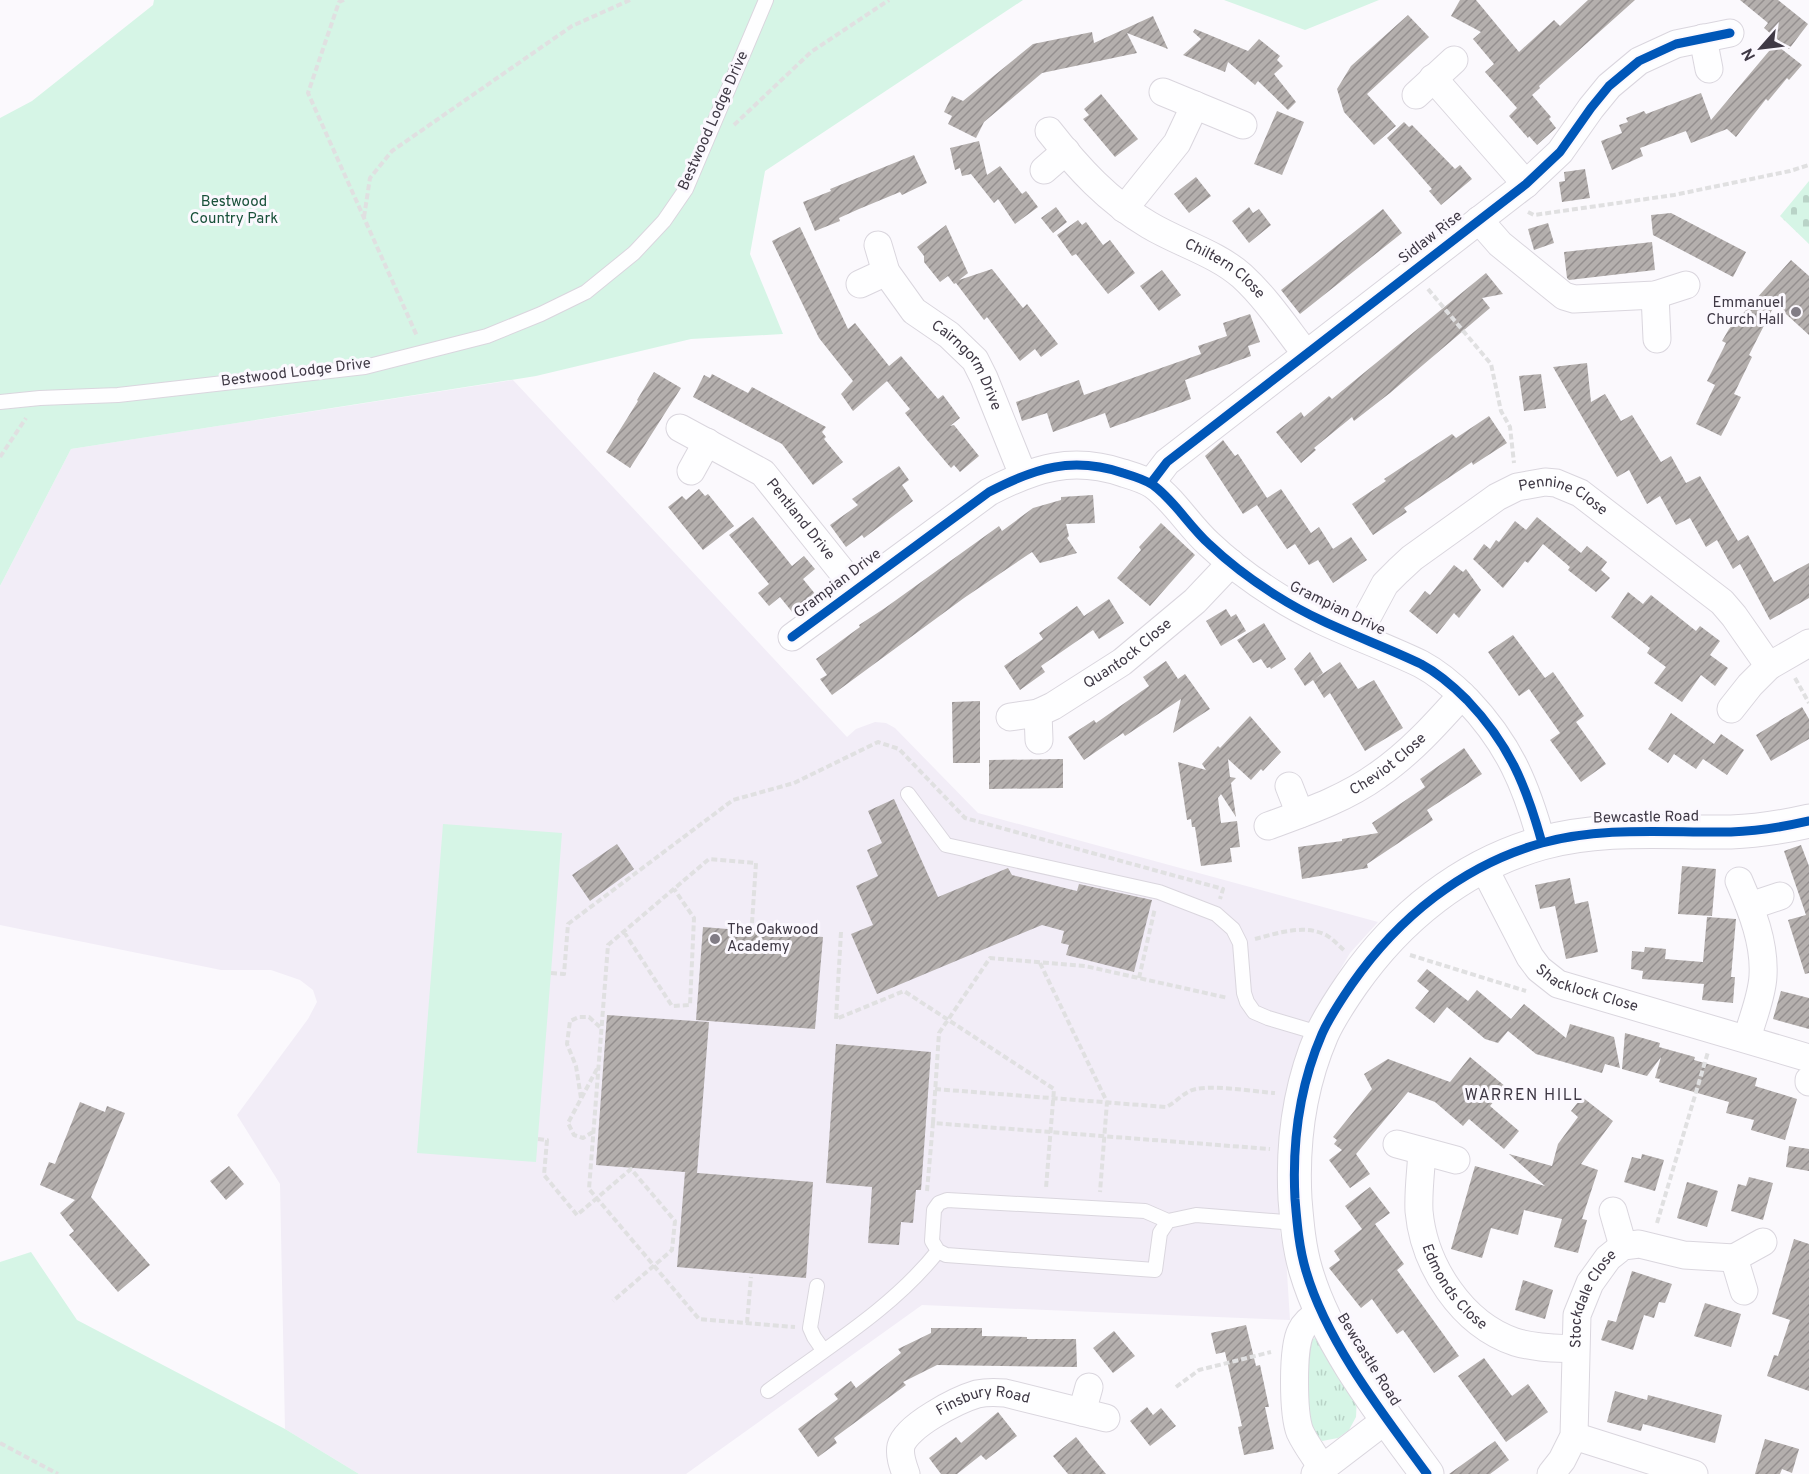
<svg xmlns="http://www.w3.org/2000/svg" width="1809" height="1474" font-family="Overpass,sans-serif">
	<defs>
		<pattern id="grass-tufts" width="24" height="20" patternUnits="userSpaceOnUse" patternTransform="scale(1.5)"><rect width="24" height="20" fill="#d6f5e6"/><path d="M3 7l-1-3M5 7V3M7 7l1-3M15 17l-1-3M17 17v-4M19 17l1-3" fill="none" stroke="#b9d3c7"/></pattern>
		<pattern id="cemetery-stones" width="16" height="16" patternUnits="userSpaceOnUse" patternTransform="scale(1.5)"><rect width="16" height="16" fill="#d6f5e6"/><path d="M2 7V4a2 2 0 0 1 4 0v3zM10 15v-3a2 2 0 0 1 4 0v3z" fill="#b9d3c7"/></pattern>
		<pattern id="building-hatch" width="6" height="6" patternUnits="userSpaceOnUse" patternTransform="scale(1.5)"><rect width="6" height="6" fill="#b4afad"/><path d="M-1 1l2-2M0 6l6-6M5 7l2-2" fill="none" stroke="#948f8f"/></pattern>
	</defs>
	<rect width="100%" height="100%" fill="#fbf9fd"/>
	<path fill="#f2edf7" d="M513,380L847,737L856,729L875,722L886,723L895,728L978,813L1378,922L1350,953L1318,1007L1285,1106L1279,1149L1277,1180L1280,1233L1286,1257L1290,1320L922,1305L686,1474H359L285,1429L280,1184L237,1115L308,1019L317,1002L313,990L300,980L271,970H221L0,925V586L71,449Z"/>
	<path fill="url(#grass-tufts)" d="M1315,1338L1325,1344L1357,1396L1356,1417L1349,1430L1338,1438L1322,1441L1311,1430L1303,1350L1310,1340Z"/>
	<path fill="url(#cemetery-stones)" d="M1809,181V244L1780,216Z"/>
	<path fill="#d6f5e6" d="M154,0H1023L765,171L750,254L783,334L691,339L536,376L71,449L0,586V118L32,101L153,5Z
		M1224,0H1379L1305,30Z
		M443,824L562,833L536,1162L417,1153Z
		M31,1252L77,1320L285,1429L359,1474H0V1262Z"/>
	<path fill="url(#building-hatch)" d="M1460,0H1476L1519,52L1554,20L1560,26L1588,0H1635L1539,86L1540,88L1532,95L1551,117L1549,119L1556,128L1537,145L1529,136L1528,138L1509,116L1517,108L1485,72L1494,64L1473,39L1481,32L1451,16Z
		M1740,0H1778L1808,24L1789,49L1764,28L1768,23Z
		M1408,15L1429,37L1367,94L1396,126L1374,145L1344,112L1337,89L1351,66Z
		M1153,16L1168,49L1127,33L1137,53L1042,73L984,122L976,138L948,124L952,116L944,112L952,96L963,101L1033,44L1092,32L1094,43Z
		M1195,29L1248,51L1259,39L1280,56L1277,60L1283,66L1274,74L1296,102L1288,110L1258,81L1255,85L1228,62L1225,72L1183,55L1201,39L1193,32Z
		M1775,44L1802,65L1789,80L1787,78L1768,101L1766,99L1736,137L1727,129L1691,143L1686,131L1640,148L1643,156L1612,170L1601,141L1622,133L1619,125L1628,122L1626,118L1644,111L1646,114L1701,93L1711,120Z
		M1101,94L1138,139L1115,157L1083,119L1089,115L1084,109Z
		M1277,111L1304,122L1282,175L1254,164Z
		M1404,122L1409,127L1412,125L1455,169L1460,165L1472,179L1441,205L1429,191L1432,189L1387,138Z
		M979,141L987,175L1000,166L1022,194L1026,191L1038,207L1015,224L998,199L994,203L971,174L962,176L960,168L955,170L950,148Z
		M914,155L927,183L902,195L900,192L859,209L839,218L840,221L815,231L803,202L831,191L830,189Z
		M1585,169L1590,198L1562,202L1559,182L1565,181L1564,172Z
		M1196,177L1211,196L1189,213L1174,194Z
		M1056,207L1067,222L1053,233L1041,218Z
		M1249,207L1253,213L1259,209L1271,225L1249,243L1232,221Z
		M1383,209L1402,233L1300,314L1281,290Z
		M1671,213L1746,252L1733,277L1653,235L1651,215Z
		M1078,220L1082,225L1086,222L1103,245L1110,240L1135,273L1108,294L1076,254L1072,256L1057,235Z
		M1548,223L1554,243L1534,250L1528,229Z
		M946,225L968,273L959,280L992,269L1023,308L1027,304L1058,344L1041,357L1035,349L1020,361L987,317L984,320L956,283L954,284L948,276L940,282L924,262V256L917,247Z
		M800,227L848,329L855,323L889,366L901,356L938,399L943,395L960,418L950,426L954,425L979,456L960,472L954,465L951,468L927,440L905,413L910,409L887,381L853,411L841,394L853,381L819,338L772,241Z
		M1652,242L1655,270L1569,280L1567,278L1564,252Z
		M1791,260L1809,276V335L1775,304L1749,355L1752,357L1734,394L1741,397L1721,436L1696,424L1715,385L1707,381L1726,343L1722,341L1729,329Z
		M1162,270L1181,295L1159,311L1140,286Z
		M1486,273L1503,294L1482,298L1490,308L1390,393L1354,421L1352,417L1314,448L1316,450L1301,463L1276,432L1301,412L1304,417L1329,396L1332,399Z
		M1250,314L1260,342L1248,346L1251,356L1185,380L1191,399L1110,428L1105,413L1053,432L1047,413L1022,421L1016,402L1079,380L1084,395L1201,354L1198,346L1227,336L1223,323Z
		M1587,363L1591,402L1605,394L1621,421L1632,415L1661,462L1671,456L1686,483L1700,476L1738,541L1748,535L1774,582L1809,563V598L1770,620L1740,564L1733,569L1717,540L1706,547L1690,518L1676,525L1660,496L1647,504L1629,470L1617,477L1553,367Z
		M654,372L681,388L630,468L606,452L638,401L637,400Z
		M712,374L748,393L752,387L826,427L822,432L826,437L824,439L843,462L813,485L782,444L693,397L704,375L710,378Z
		M1541,374L1546,408L1524,411L1519,376Z
		M1489,416L1507,443L1473,465L1472,462L1404,508L1407,512L1373,535L1352,504L1386,481L1384,479L1452,434L1456,438Z
		M1223,440L1235,456L1238,454L1267,498L1281,489L1311,533L1319,527L1333,549L1351,537L1367,560L1333,583L1318,560L1309,565L1295,544L1287,549L1257,505L1243,514L1205,456Z
		M899,466L909,480L902,485L913,501L864,538L862,535L846,547L830,525L858,505L852,499Z
		M699,489L705,496L708,494L734,526L703,550L668,507L682,496L686,500Z
		M1093,495L1095,523L1066,524L1069,536L1067,538L1077,553L1040,563L1032,552L964,598L832,695L820,679L827,675L816,659L860,627L859,625L885,608L999,526L1002,531L1033,508L1061,500V497Z
		M753,517L792,566L804,556L815,569L803,579L816,595L793,613L780,597L769,606L758,593L769,584L729,535Z
		M1537,517L1581,553L1587,546L1607,562L1601,570L1610,578L1596,592L1568,570L1570,567L1543,544L1528,563L1525,561L1503,588L1473,559L1484,544L1490,549L1496,540L1499,542L1515,521L1541,542L1526,530Z
		M1161,523L1195,555L1150,606L1117,578L1141,550L1139,547Z
		M1454,565L1463,572L1466,569L1481,590L1459,618L1454,613L1437,634L1409,611L1425,591L1430,595Z
		M1628,592L1643,604L1651,595L1696,631L1700,626L1720,641L1710,655L1728,668L1715,686L1701,675L1682,702L1654,683L1666,667L1647,653L1650,648L1611,617Z
		M1109,599L1124,623L1099,639L1093,630L1041,666L1045,672L1020,690L1004,666L1043,639L1039,633L1077,606L1084,616Z
		M1226,609L1231,617L1236,614L1246,631L1221,646L1206,621Z
		M1264,623L1286,659L1271,669L1270,667L1267,668L1261,659L1253,663L1237,640Z
		M1513,635L1545,678L1553,672L1584,716L1576,722L1606,764L1581,782L1550,740L1560,733L1529,689L1519,696L1488,652Z
		M1310,652L1323,673L1315,679L1340,662L1358,689L1374,680L1403,728L1365,751L1330,693L1324,698L1313,680L1305,686L1294,669Z
		M1166,661L1178,679L1185,674L1210,709L1173,733L1181,699L1125,736L1123,733L1084,760L1068,737L1094,720L1096,723L1149,686L1143,677Z
		M980,701V763H953L952,702Z
		M1802,707L1809,719V739L1771,761L1756,735Z
		M1671,713L1714,744L1721,734L1744,750L1727,775L1703,759L1696,769L1674,754L1668,763L1648,749Z
		M1250,716L1281,752L1263,771L1261,769L1251,780L1228,759L1230,777L1236,778L1231,783L1236,817L1221,794L1218,798L1221,823L1237,821L1240,847L1230,848L1232,862L1201,866L1195,827H1192L1191,819L1187,820L1178,762L1206,770L1202,764L1218,746L1220,748Z
		M1464,748L1482,774L1427,810L1433,820L1367,864L1368,868L1302,879L1298,847L1342,841V839L1378,833L1372,823L1425,787L1420,779Z
		M1063,759V788L989,789V760Z
		M894,799L938,897L1008,868L1012,875L1077,891L1079,884L1152,900L1134,972L1066,955L1069,945L1061,943L1064,931L1042,925L877,994L851,934L873,925L856,886L878,876L867,850L882,843L868,811Z
		M617,844L634,869L590,901L572,875Z
		M1801,845L1809,866V973L1805,974L1788,920L1806,915L1784,851Z
		M1682,866L1716,869L1712,916L1678,914Z
		M1570,878L1575,904L1588,901L1598,952L1566,959L1555,906L1540,909L1535,885Z
		M1707,917L1736,919L1731,977H1735L1733,1003L1702,1000L1704,984L1642,979L1643,971L1631,969L1632,951L1644,952L1645,947L1666,949L1665,959L1703,962Z
		M703,927L823,937L815,1029L696,1020Z
		M1427,969L1468,1001L1477,990L1511,1019L1524,1004L1566,1038L1570,1024L1614,1037L1620,1068L1605,1064L1602,1073L1536,1054L1508,1031L1498,1043L1485,1039L1447,1007L1434,1023L1415,1008L1429,991L1417,981Z
		M1781,991L1809,998V1029L1773,1019Z
		M607,1015L709,1022L697,1173L596,1165Z
		M1625,1033L1660,1043L1659,1047L1695,1057L1694,1060L1757,1078L1755,1086L1797,1099L1785,1140L1751,1130L1754,1120L1726,1113L1729,1102L1659,1082L1660,1079L1655,1078L1661,1057L1647,1076L1622,1069Z
		M836,1044L931,1052L921,1190H916L913,1223L901,1222L899,1245L868,1243L872,1187L826,1183Z
		M1470,1057L1506,1087L1490,1106L1519,1131L1504,1149L1469,1119L1463,1126L1435,1102L1408,1092L1356,1154L1370,1174L1350,1188L1329,1160L1342,1150L1334,1144L1337,1140L1333,1137L1372,1089L1364,1074L1388,1059L1450,1082Z
		M1582,1097L1613,1121L1581,1164L1598,1170L1582,1219L1587,1220L1578,1253L1554,1247L1562,1219L1524,1210L1518,1235L1491,1228L1482,1258L1451,1249L1475,1166L1545,1186L1509,1154L1552,1166L1558,1144L1578,1117L1571,1111Z
		M80,1102L105,1112L107,1106L125,1113L91,1197L150,1265L118,1292L69,1235L74,1231L60,1213L75,1200L40,1185L49,1162L55,1164Z
		M1789,1146L1809,1149V1171L1786,1167Z
		M1642,1154L1664,1160L1655,1191L1624,1182L1632,1157L1641,1159Z
		M229,1166L244,1184L226,1200L210,1181Z
		M685,1172L813,1182L806,1278L677,1267Z
		M1749,1177L1773,1183L1763,1220L1731,1211L1738,1184L1746,1186Z
		M1687,1182L1718,1191L1707,1227L1677,1218Z
		M1370,1187L1390,1213L1375,1224L1404,1264L1397,1270L1459,1356L1434,1373L1403,1330L1397,1334L1372,1299L1361,1308L1329,1268L1340,1260L1334,1251L1362,1229L1345,1206Z
		M1794,1239L1809,1244V1391L1767,1376L1774,1355L1778,1356L1790,1320L1772,1314Z
		M1632,1271L1672,1284L1665,1303L1659,1302L1654,1318L1644,1315L1633,1350L1601,1340L1608,1320L1616,1322Z
		M1523,1280L1553,1290L1545,1319L1515,1310Z
		M1705,1303L1741,1314L1731,1347L1694,1336Z
		M1246,1325L1256,1366L1260,1365L1269,1407H1265L1274,1449L1244,1455L1238,1427L1242,1426L1225,1352L1216,1354L1211,1333Z
		M931,1328H982V1336L1027,1337V1339H1076L1077,1367L937,1365L903,1382L906,1385L834,1438L837,1443L818,1457L798,1429L838,1399L834,1394L851,1381L856,1388L901,1353L898,1349L931,1333Z
		M1114,1331L1135,1356L1113,1373L1093,1348Z
		M1484,1358L1512,1396L1528,1384L1548,1412L1506,1442L1458,1376Z
		M1615,1391L1647,1400L1648,1395L1722,1415L1715,1443L1643,1424L1641,1431L1607,1422Z
		M1147,1407L1153,1415L1161,1408L1176,1426L1150,1446L1130,1421Z
		M998,1412L1017,1436L986,1460L981,1455L957,1474H941L929,1458L956,1437L961,1443Z
		M1076,1437L1087,1451L1106,1474H1068L1053,1456Z
		M1765,1439L1799,1449L1792,1473L1782,1469L1780,1474H1755Z
		M1495,1441L1509,1460L1490,1474H1449Z"/>
	<g fill="none" stroke-linecap="round" stroke-linejoin="round">
		<g stroke="#dad6de" stroke-width="16">
			<path id="service" d="M0,402L40,398L118,395L365,367L487,336L541,314L586,292L634,253L664,221L686,189L766,0
				M908,794L946,845L1159,892L1216,914L1233,929L1240,943L1244,993L1247,1002L1254,1012L1268,1018L1322,1034
				M1168,1221L1160,1233L1155,1270L946,1255L938,1251L932,1241L934,1210L939,1203L947,1200L1145,1211L1168,1221L1196,1215L1297,1223
				M817,1286L810,1328L814,1337L823,1350
				M768,1391C826,1348 893,1308 938,1251"/>
		</g>
		<g stroke="#dad6de" stroke-width="29">
			<g id="minor">
				<path d="M1703,38L1709,69"/>
				<path d="M1433,78L1526,184"/>
				<path d="M1163,92L1243,125"/>
				<path d="M1416,95L1454,60"/>
				<path id="s1" d="M1049,131C1078,168 1108,201 1149,225C1179,243 1216,253 1242,276C1266,298 1286,328 1306,354"/>
				<path d="M1044,170L1066,151"/>
				<path d="M1124,209L1177,143L1195,105"/>
				<path d="M1479,220L1500,244L1564,296L1574,299L1655,295L1686,285"/>
				<path id="s2" d="M878,245L886,272L914,311L949,335L975,360L984,378L1023,475"/>
				<path d="M860,284L886,272"/>
				<path d="M1655,295L1657,339"/>
				<path id="s3" d="M680,428L763,473L856,589"/>
				<path d="M691,471L707,442"/>
				<path d="M1151,483L1167,462L1526,184L1560,152L1591,108L1609,86L1639,61L1676,44L1730,33"/>
				<path id="s4" d="M1357,636L1385,584L1398,571L1412,558L1497,497L1517,487L1545,482L1556,483L1580,493L1722,602L1734,616L1769,666"/>
				<path d="M792,637L989,492C1035,468 1072,456 1123,473C1133,476 1144,479 1153,485C1174,500 1189,526 1209,544C1229,563 1253,581 1277,596C1322,625 1373,641 1421,664C1438,673 1454,687 1467,700C1509,744 1526,785 1542,843"/>
				<path d="M1731,709L1750,685L1769,666L1809,643"/>
				<path d="M1038,713L1039,740"/>
				<path id="s5" d="M1010,717L1038,713L1053,706L1122,662L1195,601L1231,563"/>
				<path d="M1289,786L1300,814"/>
				<path id="s6" d="M1268,826C1306,812 1345,799 1378,775C1410,753 1436,724 1462,695"/>
				<path id="s7" d="M1483,866L1530,957L1539,969L1558,984L1809,1058"/>
				<path d="M1739,881C1752,911 1765,943 1763,976C1762,997 1752,1019 1747,1039"/>
				<path d="M1750,906L1780,896"/>
				<path d="M1809,1082V1080"/>
				<path d="M1397,1144L1456,1160"/>
				<path id="s8" d="M1422,1151C1421,1171 1418,1191 1419,1211C1424,1266 1462,1324 1515,1342C1535,1348 1555,1348 1575,1349"/>
				<path d="M1613,1211L1623,1246"/>
				<path d="M1744,1291L1734,1258L1763,1242"/>
				<path d="M1321,1312C1312,1317 1305,1322 1301,1331C1292,1348 1293,1414 1300,1432C1306,1445 1315,1456 1322,1468"/>
				<path d="M1082,1412L1089,1387"/>
				<path d="M1574,1436L1694,1474"/>
				<path id="s9" d="M906,1474C903,1466 899,1455 901,1446C906,1426 957,1400 977,1394C986,1392 995,1392 1005,1393L1106,1418"/>
				<path d="M1315,1474L1387,1419"/>
				<path id="s10" d="M1551,1474L1562,1460L1574,1436L1577,1315L1590,1283L1608,1258L1623,1246L1639,1244L1684,1255L1734,1258"/>
			</g>
		</g>
		<g stroke="#dad6de" stroke-width="35">
			<path id="tertiary" d="M1427,1474C1383,1414 1327,1343 1306,1271C1299,1248 1297,1223 1295,1199C1292,1143 1300,1085 1322,1034C1330,1016 1341,1000 1352,984C1398,918 1463,865 1542,843C1604,826 1667,833 1731,832C1757,831 1783,827 1809,821"/>
		</g>
		<path stroke="#e0e0e1" stroke-width="4" stroke-dasharray="6 3" stroke-linecap="butt" d="M344,0L339,2L308,93L417,336
			M734,125L811,52L889,0
			M1528,212L1534,215L1674,195L1790,171L1809,165
			M364,217L370,178L392,151L572,26L630,0
			M1428,289L1491,364L1501,411L1510,427L1514,463
			M0,457L26,418
			M1795,678L1809,703
			M752,923L756,863L709,859L608,945L589,1189L699,1319L795,1327
			M624,932L672,1006L690,1005L694,918L674,889
			M841,932L836,1019L904,991L1054,1089L1046,1188
			M1255,939C1278,933 1304,924 1326,935C1333,939 1339,946 1345,951
			M1410,955L1526,991
			M1040,963L1107,1102L1100,1192
			M551,973L564,974L568,924L733,800L794,783L878,742L899,749L965,818L1223,889L1220,899
			M1139,978L1155,908
			M935,1089L1166,1107C1175,1103 1181,1095 1190,1091C1205,1083 1256,1092 1275,1093
			M581,1098L576,1066L567,1044L570,1021L579,1017H589L601,1028
			M933,1123L939,1033L990,958L1085,966L1228,998
			M593,1132L583,1138L574,1135L568,1123L598,1067
			M538,1139L547,1140L544,1175L577,1215L631,1169L675,1221L672,1250L613,1301
			M927,1191L933,1123L1270,1149
			M1657,1223L1708,1052
			M747,1323L751,1277
			M1176,1387L1199,1370L1271,1352
			M0,1443L58,1474"/>
		<use href="#service" stroke="#fefeff" stroke-width="14"/>
		<use href="#minor" stroke="#fefeff" stroke-width="27"/>
		<use href="#tertiary" stroke="#fefeff" stroke-width="33"/>
		<g stroke="#fbf8fe" stroke-width="13">
			<path id="cycleway" d="M1151,483L1167,462L1526,184L1560,152L1591,108L1609,86L1639,61L1676,44L1730,33
				M792,637L989,492C1035,468 1072,456 1123,473C1133,476 1144,479 1153,485C1174,500 1189,526 1209,544C1229,563 1253,581 1277,596C1322,625 1373,641 1421,664C1438,673 1454,687 1467,700C1509,744 1526,785 1542,843
				M1427,1474C1383,1414 1327,1343 1306,1271C1299,1248 1297,1223 1295,1199C1292,1143 1300,1085 1322,1034C1330,1016 1341,1000 1352,984C1398,918 1463,865 1542,843C1604,826 1667,833 1731,832C1757,831 1783,827 1809,821"/>
		</g>
		<use href="#cycleway" stroke="#0057b8" stroke-width="9"/>
	</g>
	<g fill="#817c85" stroke="#fbf8fe" stroke-width="2">
		<circle cx="1796" cy="312" r="6"/>
		<circle cx="715" cy="939" r="6"/>
	</g>
	<g text-anchor="middle" dominant-baseline="central" stroke-width="6" stroke-linejoin="round" paint-order="stroke">
		<g font-size="15" fill="#3f3945" stroke="#fbf8fe">
			<text transform="translate(714 121) rotate(-66)">Bestwood Lodge Drive</text>
			<text transform="translate(1431 238) rotate(-38)">Sidlaw Rise</text>
			<text stroke="none"><textPath href="#s1" startOffset="226">Chiltern Close</textPath></text>
			<text stroke="none"><textPath href="#s2" startOffset="154">Cairngorm Drive</textPath></text>
			<text transform="translate(296 373) rotate(-7)">Bestwood Lodge Drive</text>
			<text stroke="none"><textPath href="#s4" startOffset="273">Pennine Close</textPath></text>
			<text stroke="none"><textPath href="#s3" startOffset="154">Pentland Drive</textPath></text>
			<text transform="translate(838 584) rotate(-37)">Grampian Drive</text>
			<text transform="translate(1337 609) rotate(26)">Grampian Drive</text>
			<text stroke="none"><textPath href="#s5" startOffset="136">Quantock Close</textPath></text>
			<text stroke="none"><textPath href="#s6" startOffset="136">Cheviot Close</textPath></text>
			<text transform="translate(1646 818) rotate(-1)">Bewcastle Road</text>
			<text stroke="none"><textPath href="#s7" startOffset="170">Shacklock Close</textPath></text>
			<text stroke="none"><textPath href="#s8" startOffset="146">Edmonds Close</textPath></text>
			<text stroke="none"><textPath href="#s10" startOffset="186">Stockdale Close</textPath></text>
			<text transform="translate(1368 1360) rotate(58)">Bewcastle Road</text>
			<text stroke="none"><textPath href="#s9" startOffset="128">Finsbury Road</textPath></text>
		</g>
		<g font-size="15" fill="#19513a" stroke="#fbf8fe">
			<text x="234" y="202">Bestwood<tspan x="234" dy="17">Country Park</tspan></text>
		</g>
		<g font-size="15" fill="#3f3945" stroke="#fbf8fe" text-anchor="end">
			<text x="1784" y="303">Emmanuel<tspan x="1784" dy="17">Church Hall</tspan></text>
			<text x="727" y="930" text-anchor="start">The Oakwood<tspan x="727" dy="17">Academy</tspan></text>
		</g>
		<g font-size="16" letter-spacing="1.5" fill="#3f3945" stroke="#fbf8fe">
			<text x="1524" y="1096">WARREN HILL</text>
		</g>
	</g>
	<g transform="translate(1761 48) rotate(242)" stroke="#fbf8fe" stroke-width="4.5" paint-order="stroke">
	<path d="M0-4.5L10 22L0 15L-10 22Z" fill="#3f3945"/>
	<text y="-9" font-size="16" font-weight="bold" text-anchor="middle" fill="#3f3945">N</text>
	</g>
</svg>
